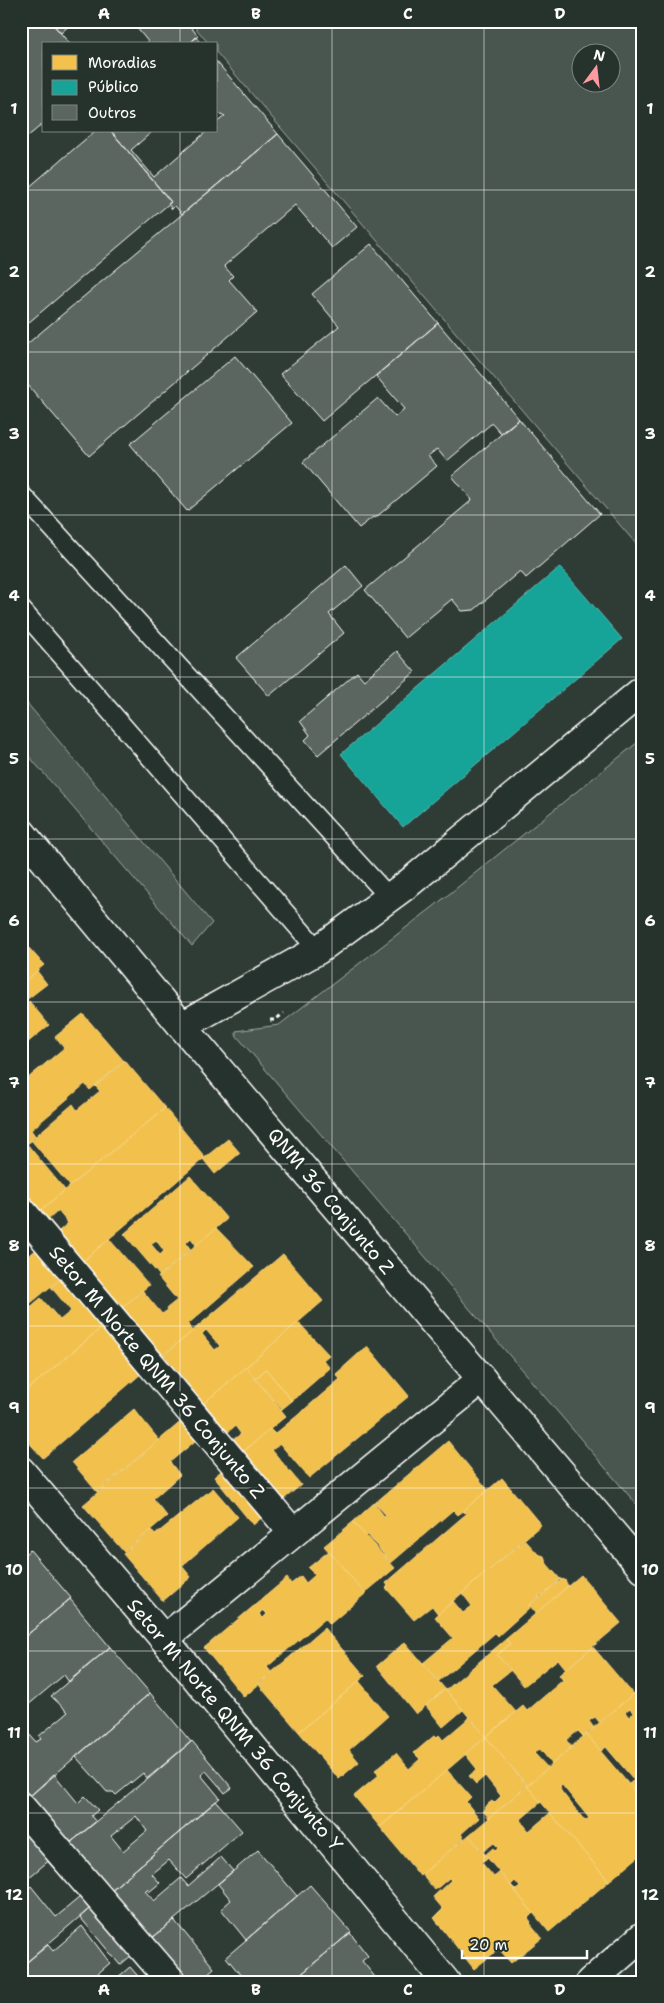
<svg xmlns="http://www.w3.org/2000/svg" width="664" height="2003" font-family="'Shantell Sans',sans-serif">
	<rect width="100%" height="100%" fill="#2f3b35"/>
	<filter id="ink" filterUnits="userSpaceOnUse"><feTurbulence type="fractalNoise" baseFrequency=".02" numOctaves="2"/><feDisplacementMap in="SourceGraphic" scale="10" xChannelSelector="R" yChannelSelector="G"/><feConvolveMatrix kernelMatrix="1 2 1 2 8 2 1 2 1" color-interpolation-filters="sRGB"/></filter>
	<g filter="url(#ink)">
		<path fill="#4a544f" stroke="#a4aaa7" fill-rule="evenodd" d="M190,21H643V552L216,52V44H209ZM582,52H612V82H582Z
			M21,696L212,923L192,946L21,747Z
			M643,738V1512L236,1035V1031L279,1025L433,907Z"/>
		<path fill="#f2c14e" stroke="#f6d483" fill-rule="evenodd" d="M21,939L44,965L21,984Z
			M37,971L47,984L21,1004V984Z
			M29,1001L49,1025L21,1048V1004L23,1006Z
			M83,1014L124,1061L90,1090L85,1084L31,1130L36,1137L21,1149V1084L64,1048L55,1037Z
			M125,1061L165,1108L70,1186L31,1140L73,1104L77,1110L100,1091L95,1086Z
			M165,1108L204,1156L203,1159L83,1261L59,1231L68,1223L58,1211L49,1219L41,1210Z
			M228,1139L240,1153L215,1174L203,1159Z
			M27,1144L65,1190L41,1210L21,1186V1149Z
			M190,1176L227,1219L196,1245L191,1238L186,1243L191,1250L160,1276L124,1234ZM156,1240L164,1251L160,1255L151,1244Z
			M42,1211L83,1260L21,1311V1262L42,1245L26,1226Z
			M216,1228L254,1267L188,1324L193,1331L163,1355L123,1307L142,1290L162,1314L168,1310L167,1308L177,1300L158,1277Z
			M109,1239L149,1285L123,1307L83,1261Z
			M283,1254L323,1301L204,1403L164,1355ZM206,1330L220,1346L215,1350L202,1334Z
			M83,1260L124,1309L21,1395V1315L41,1298L60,1320L71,1311L51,1287Z
			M124,1309L163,1355L43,1458L21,1434V1395Z
			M298,1322L329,1355L323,1360L330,1368L292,1401L266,1369L255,1379L246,1367Z
			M367,1346L409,1396L309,1478L280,1444L272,1450L301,1485L284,1499L244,1451L270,1429L275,1434L298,1415L340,1379L336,1374Z
			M246,1367L286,1416L244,1451L234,1439L241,1434L235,1426L228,1432L204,1403Z
			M266,1369L292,1401L282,1409L255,1379Z
			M204,1402L219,1421L170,1462L180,1475L153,1499L167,1516L124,1552L83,1505Z
			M134,1409L159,1440L97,1492L72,1462Z
			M448,1441L488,1490L458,1515L453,1510L391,1563L368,1535L366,1536L353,1522L374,1503L384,1516L386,1515L375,1503Z
			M244,1452L284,1499L253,1525L214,1477Z
			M502,1478L541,1525L438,1614L432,1606L414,1620L386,1588L388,1586L386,1583L466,1514L463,1511Z
			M213,1488L238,1517L182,1566L191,1577L163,1601L123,1554L151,1530L155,1535Z
			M353,1522L395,1568L365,1593L324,1546Z
			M525,1540L538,1554L544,1556L547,1564L561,1580L529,1605L530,1607L498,1636L495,1633L439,1681L423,1663L453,1638L435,1617L453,1601L463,1613L472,1606L462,1593Z
			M329,1551L365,1594L330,1624L325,1618L267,1667L272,1673L244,1697L204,1648L287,1578L291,1584L301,1576L306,1583L315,1575L308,1568ZM263,1610L267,1614L263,1618L259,1614Z
			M581,1575L621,1623L566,1669L558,1659L524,1686L497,1655L510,1644L506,1639Z
			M560,1579L565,1580L568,1586L536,1613L529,1605L539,1596L540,1598Z
			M324,1628L365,1676L299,1732L258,1684Z
			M506,1639L510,1644L497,1655L511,1670L492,1685L516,1712L486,1737L446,1690Z
			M405,1642L445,1689L416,1714L377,1666Z
			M593,1647L633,1694L600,1723L595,1717L589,1721L594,1728L584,1737L578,1731L566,1740L572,1747L552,1764L540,1749L534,1753L548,1768L527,1786L486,1737L523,1706L527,1711L563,1680L559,1675Z
			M359,1681L388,1716L349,1750L359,1762L339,1779L299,1732Z
			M643,1686V1801L629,1784L634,1780L606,1747L601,1751L586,1734ZM630,1708L633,1713L629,1717L625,1712Z
			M445,1689L463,1710L443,1727L426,1706Z
			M470,1717L486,1737L380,1827L354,1796L379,1775L375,1770L396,1753L409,1769L420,1759L414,1753L435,1735L437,1737L439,1735L443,1740Z
			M586,1734L643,1801V1853L609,1881L527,1786ZM562,1785L589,1818L585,1821L561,1791L560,1787Z
			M486,1737L527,1785L489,1818L483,1811L488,1804L492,1801L494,1803L501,1796L485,1776L476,1784L469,1776L477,1769L465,1754Z
			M447,1770L471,1797L466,1802L479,1818L461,1834L464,1838L420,1876L380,1827Z
			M527,1786L541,1802L520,1820L529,1831L550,1813L609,1881L549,1932L485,1855L493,1848L495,1850L498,1847L494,1843L482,1852L469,1835ZM515,1881L520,1887L516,1890L511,1885Z
			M469,1835L488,1858L481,1862L494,1877L500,1872L533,1913L528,1918L531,1922L530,1923L542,1938L511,1963L499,1949L474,1969L434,1918L443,1909L433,1897L451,1880L449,1878L435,1890L422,1874Z"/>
		<path fill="#17a398" stroke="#5dbfb7" d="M560,567L622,639L403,827L341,754Z"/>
		<path fill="#5b6661" stroke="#fff" fill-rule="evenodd" d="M21,21H50L70,44H44V123L21,142Z
			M50,21H74L61,33Z
			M131,21H186L198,36L189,44H150Z
			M196,37L201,44H189Z
			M216,61L278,134L182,214L175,206L172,209L168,204L171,202L111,131H153L131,150L154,177L207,131H216V123L225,116L216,112Z
			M95,131H111L171,202L21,329V194Z
			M278,134L357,227L332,248L295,205L224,266L233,276L229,280L257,312L89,456L21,377V349Z
			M371,244L438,323L322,421L280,374L339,326L312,294Z
			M438,323L519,419L501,433L492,423L447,461L437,449L428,456L437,466L375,518L373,517L359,528L303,462L378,398L395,417L404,409L376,376Z
			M235,356L292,423L187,511L130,444Z
			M519,419L600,514L526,578L520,571L474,610L462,611L452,599L405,638L365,590L472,500L452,476Z
			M346,565L363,586L329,614L344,633L269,696L236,658Z
			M397,651L415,672L318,755L305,740L310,735L300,721L357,672L364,680Z
			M30,1550L71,1598L21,1640V1557Z
			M70,1599L110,1647L69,1682L64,1675L21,1711V1640Z
			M110,1647L150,1693L30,1796L21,1786V1725L36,1742L41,1739L39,1736L68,1712L51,1696Z
			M150,1693L191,1742L148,1779L143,1773L116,1795L113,1792H107L76,1757Z
			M192,1741L232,1788L225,1793L206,1771L201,1775L220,1798L110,1891L70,1843ZM136,1816L147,1831L123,1851L111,1836Z
			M54,1774L78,1803L85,1796L98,1810L91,1816L96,1822L70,1843L30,1796Z
			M21,1786L30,1796L21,1803Z
			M30,1796L70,1843L21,1884V1803Z
			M216,1801L242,1831L186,1879L169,1860L152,1874L160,1883L149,1892L147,1889L145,1891L154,1901L181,1878L188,1886L221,1857L233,1871L151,1939L110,1891Z
			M70,1843L110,1891L21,1967V1894L31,1886L56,1917L80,1897L48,1862Z
			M258,1850L297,1896L246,1940L221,1909L231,1900L218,1884Z
			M310,1885L351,1932L292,1982H246L226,1957Z
			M110,1891L151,1939L120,1965L80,1917Z
			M174,1920L214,1968L198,1982H187L151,1939Z
			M82,1926L110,1963L88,1982H21V1967L48,1945L53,1951Z
			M350,1933L368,1956L362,1961L379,1982H292Z
			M130,1967L143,1982H112Z"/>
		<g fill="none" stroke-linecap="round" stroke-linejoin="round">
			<g stroke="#fff" stroke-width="21">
				<path id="lane" d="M21,494L389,897
					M21,609L318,950"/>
			</g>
			<g stroke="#fff" stroke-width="31">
				<path id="street" d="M182,1026L318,950L409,883L643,690
					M21,1210L293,1533
					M21,1471L164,1639L446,1982
					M164,1639L482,1379
					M21,1807L172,1982"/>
			</g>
			<g stroke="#fff" stroke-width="31">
				<path id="secondary" d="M21,832L182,1026L643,1569
					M590,1982L643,1936"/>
			</g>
			<path stroke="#fff" stroke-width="3" stroke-dasharray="4 4" stroke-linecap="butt" d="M270,1020H275L284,1013"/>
			<use href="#lane" stroke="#26332d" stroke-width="18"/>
			<use href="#street" stroke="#26332d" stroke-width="28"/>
			<use href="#secondary" stroke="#26332d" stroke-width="28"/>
		</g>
	</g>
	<path fill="none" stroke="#fff" stroke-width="1" stroke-opacity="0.55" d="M180,21V44M332,21V1982M484,21V1982M180,131V1982M21,190H643M21,352H643M21,515H643M21,677H643M21,839H643M21,1002H643M21,1164H643M21,1326H643M21,1488H643M21,1651H643M21,1813H643"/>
	<g text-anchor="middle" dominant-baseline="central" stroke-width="5" stroke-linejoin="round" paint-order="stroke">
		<g font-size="19" fill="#fff" stroke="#26332d">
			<text transform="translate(331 1201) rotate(50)">QNM 36 Conjunto Z</text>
			<text transform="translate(157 1372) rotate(50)">Setor M Norte QNM 36 Conjunto Z</text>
			<text transform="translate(235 1725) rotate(50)">Setor M Norte QNM 36 Conjunto Y</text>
		</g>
	</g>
	<rect width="664" height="2003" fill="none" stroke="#26332d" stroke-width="55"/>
	<rect x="42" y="42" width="175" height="90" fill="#26332d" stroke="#7d8581"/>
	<rect x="52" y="55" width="25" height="15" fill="#f2c14e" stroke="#7d8581"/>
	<text x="88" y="68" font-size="15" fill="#ffffff">Moradias</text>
	<rect x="52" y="80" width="25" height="15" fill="#17a398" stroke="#7d8581"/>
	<text x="88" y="92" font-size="15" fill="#ffffff">Público</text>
	<rect x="52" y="105" width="25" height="15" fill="#5b6661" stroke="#7d8581"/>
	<text x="88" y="118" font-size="15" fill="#ffffff">Outros</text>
	<g transform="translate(596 68) rotate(15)"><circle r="24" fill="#26332d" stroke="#7d8581"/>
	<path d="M0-4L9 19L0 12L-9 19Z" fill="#ff9aa2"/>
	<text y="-8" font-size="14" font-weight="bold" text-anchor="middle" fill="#ffffff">N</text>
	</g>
	<path d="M462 1950v8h125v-8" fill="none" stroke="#ffffff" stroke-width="2.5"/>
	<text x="469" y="1950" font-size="15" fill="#ffffff" stroke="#26332d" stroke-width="4" paint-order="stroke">20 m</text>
	<rect x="28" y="28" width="608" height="1948" fill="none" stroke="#fff" stroke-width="2"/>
	<g font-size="16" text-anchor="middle" font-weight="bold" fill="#fff">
		<text x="104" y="19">A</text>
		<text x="256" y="19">B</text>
		<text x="408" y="19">C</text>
		<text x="560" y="19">D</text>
		<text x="14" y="114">1</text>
		<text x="650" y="114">1</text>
		<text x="14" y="277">2</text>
		<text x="650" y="277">2</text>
		<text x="14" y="439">3</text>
		<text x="650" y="439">3</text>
		<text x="14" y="601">4</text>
		<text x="650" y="601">4</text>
		<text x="14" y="764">5</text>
		<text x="650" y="764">5</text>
		<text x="14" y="926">6</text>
		<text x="650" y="926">6</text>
		<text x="14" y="1088">7</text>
		<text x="650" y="1088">7</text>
		<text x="14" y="1251">8</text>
		<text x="650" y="1251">8</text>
		<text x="14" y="1413">9</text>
		<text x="650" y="1413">9</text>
		<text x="14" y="1575">10</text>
		<text x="650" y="1575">10</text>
		<text x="14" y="1738">11</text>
		<text x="650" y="1738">11</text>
		<text x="14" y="1900">12</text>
		<text x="650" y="1900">12</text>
		<text x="104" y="1995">A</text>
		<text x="256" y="1995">B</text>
		<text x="408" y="1995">C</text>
		<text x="560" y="1995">D</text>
	</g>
</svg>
